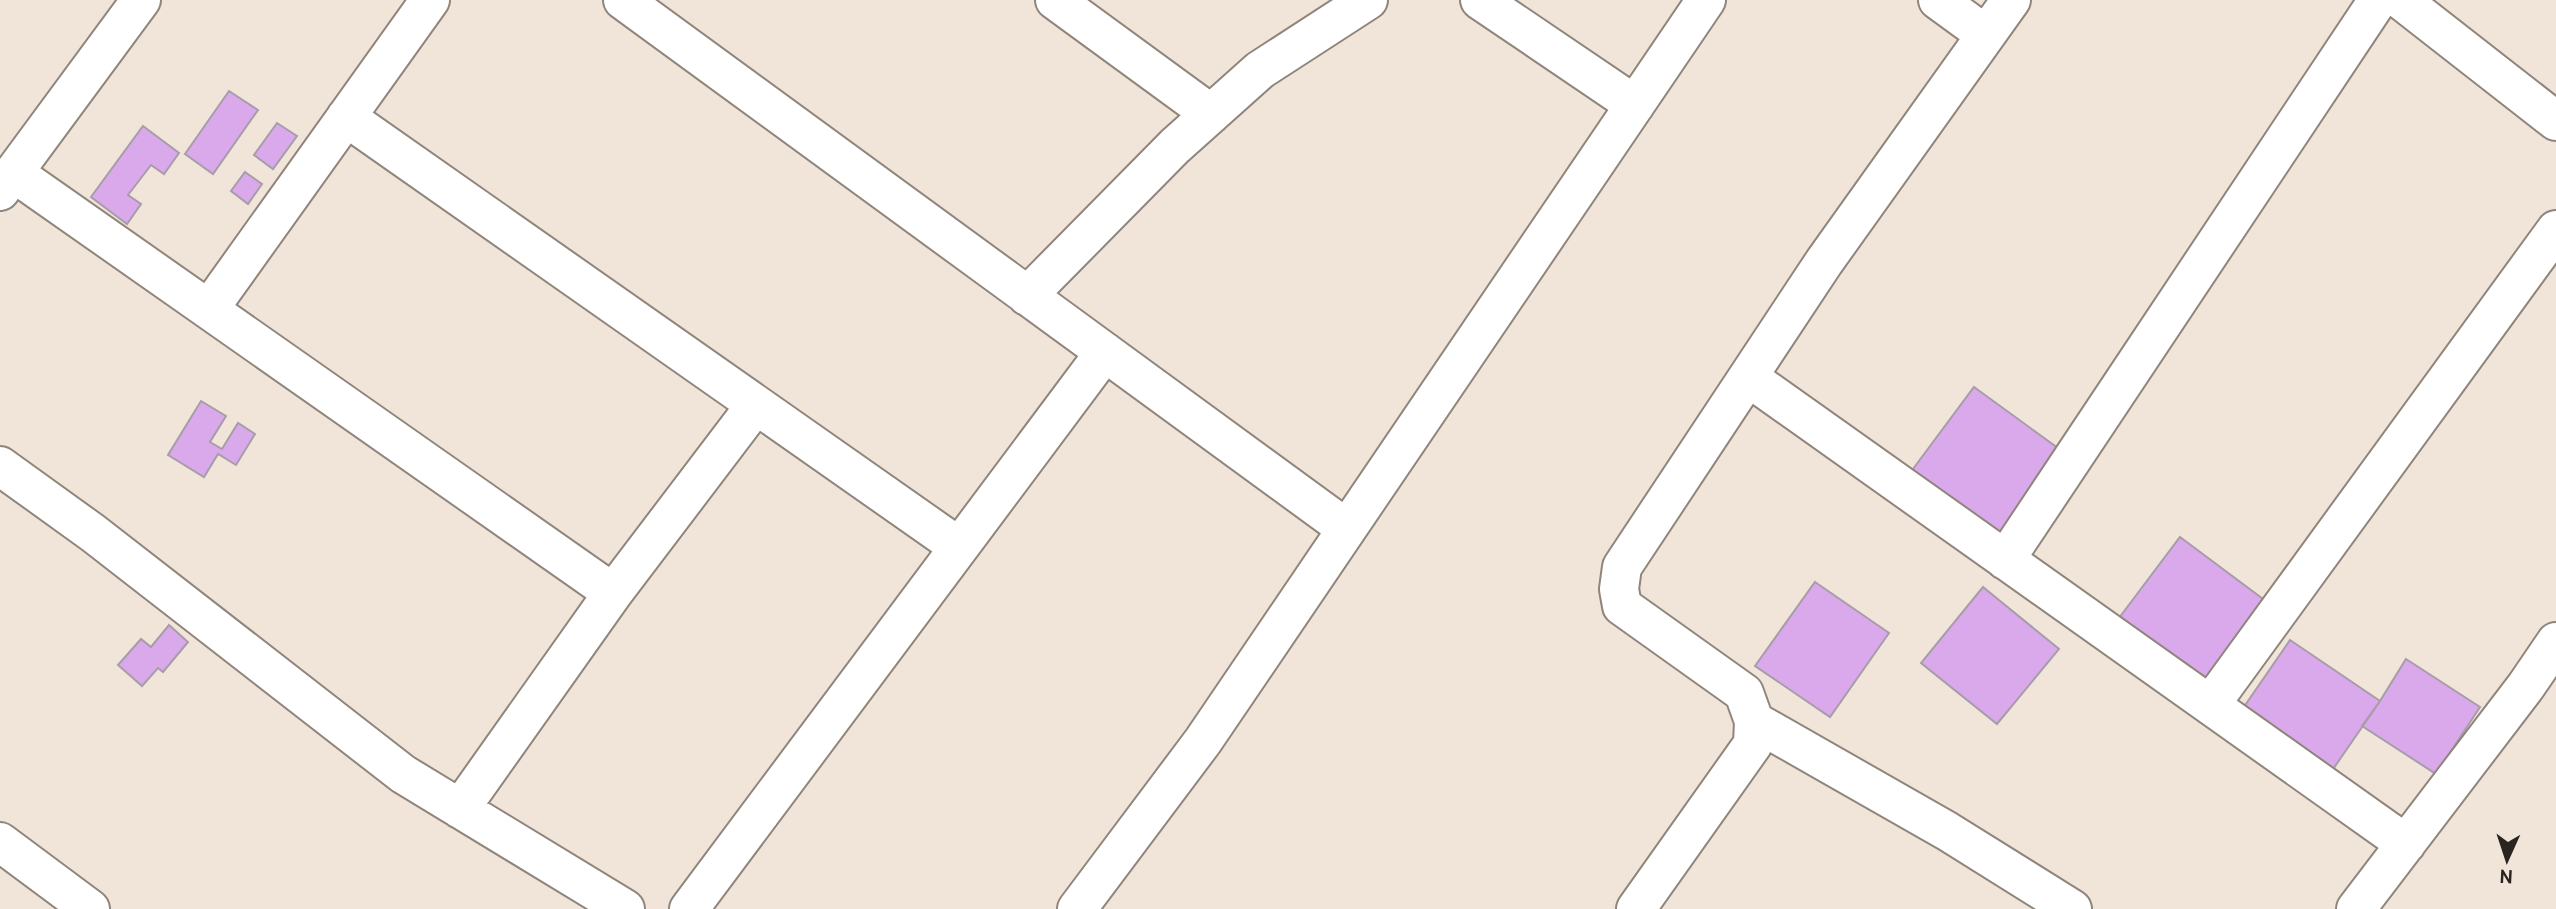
<svg xmlns="http://www.w3.org/2000/svg" width="2556" height="909" font-family="Cabin,sans-serif">
	<rect width="100%" height="100%" fill="#f1e5da"/>
	<path fill="#daa9eb" stroke="#a69da9" stroke-width="2" d="M229,91L258,110L213,174L185,154Z
		M277,123L297,136L273,169L254,155Z
		M143,126L179,153L164,174L151,165L128,195L141,204L127,224L91,197Z
		M245,172L262,184L248,204L231,191Z
		M1974,387L2062,451L1998,538L1910,473Z
		M201,401L226,416L210,442L222,449L238,423L255,434L236,465L218,454L204,477L168,455Z
		M2180,537L2267,602L2203,687L2116,622Z
		M1815,582L1889,633L1830,717L1755,666Z
		M1983,587L2059,649L1997,724L1921,663Z
		M169,625L188,642L163,672L158,668L142,686L118,665L141,639L151,647Z
		M2290,640L2380,701L2329,775L2239,714Z
		M2406,659L2480,707L2436,774L2362,726L2380,701Z"/>
	<g fill="none" stroke-linecap="round" stroke-linejoin="round">
		<g stroke="#90857b" stroke-width="42">
			<path id="minor" d="M623,0L1347,529
				M1055,0L1211,114
				M1480,0L1635,105
				M1938,0L1986,35
				M2401,0L2556,121
				M346,117L959,547
				M14,173L613,593
				M0,191L141,0
				M1027,296L1175,146L1260,70L1368,0
				M209,309L430,0
				M1748,377L2406,844
				M0,466L93,533L403,774L625,909
				M2005,560L2378,0
				M2210,705L2556,230
				M1754,721L1947,831L2072,909
				M460,809L613,593L755,406
				M0,842L90,909
				M689,909L1105,352
				M1077,909L1203,741L1706,0
				M1636,909L1753,744L1754,721L1744,693L1622,606L1619,589L1622,567L1824,262L2011,0
				M2356,909L2526,686L2556,642"/>
		</g>
		<use href="#minor" stroke="#fff" stroke-width="38"/>
	</g>
	<g transform="translate(2507 860) rotate(183)" stroke="#f1e5da" stroke-width="5" paint-order="stroke">
	<path d="M0-5L12 26L0 18L-12 26Z" fill="#292420"/>
	<text y="-10" font-size="19" font-weight="bold" text-anchor="middle" fill="#292420">N</text>
	</g>
</svg>
